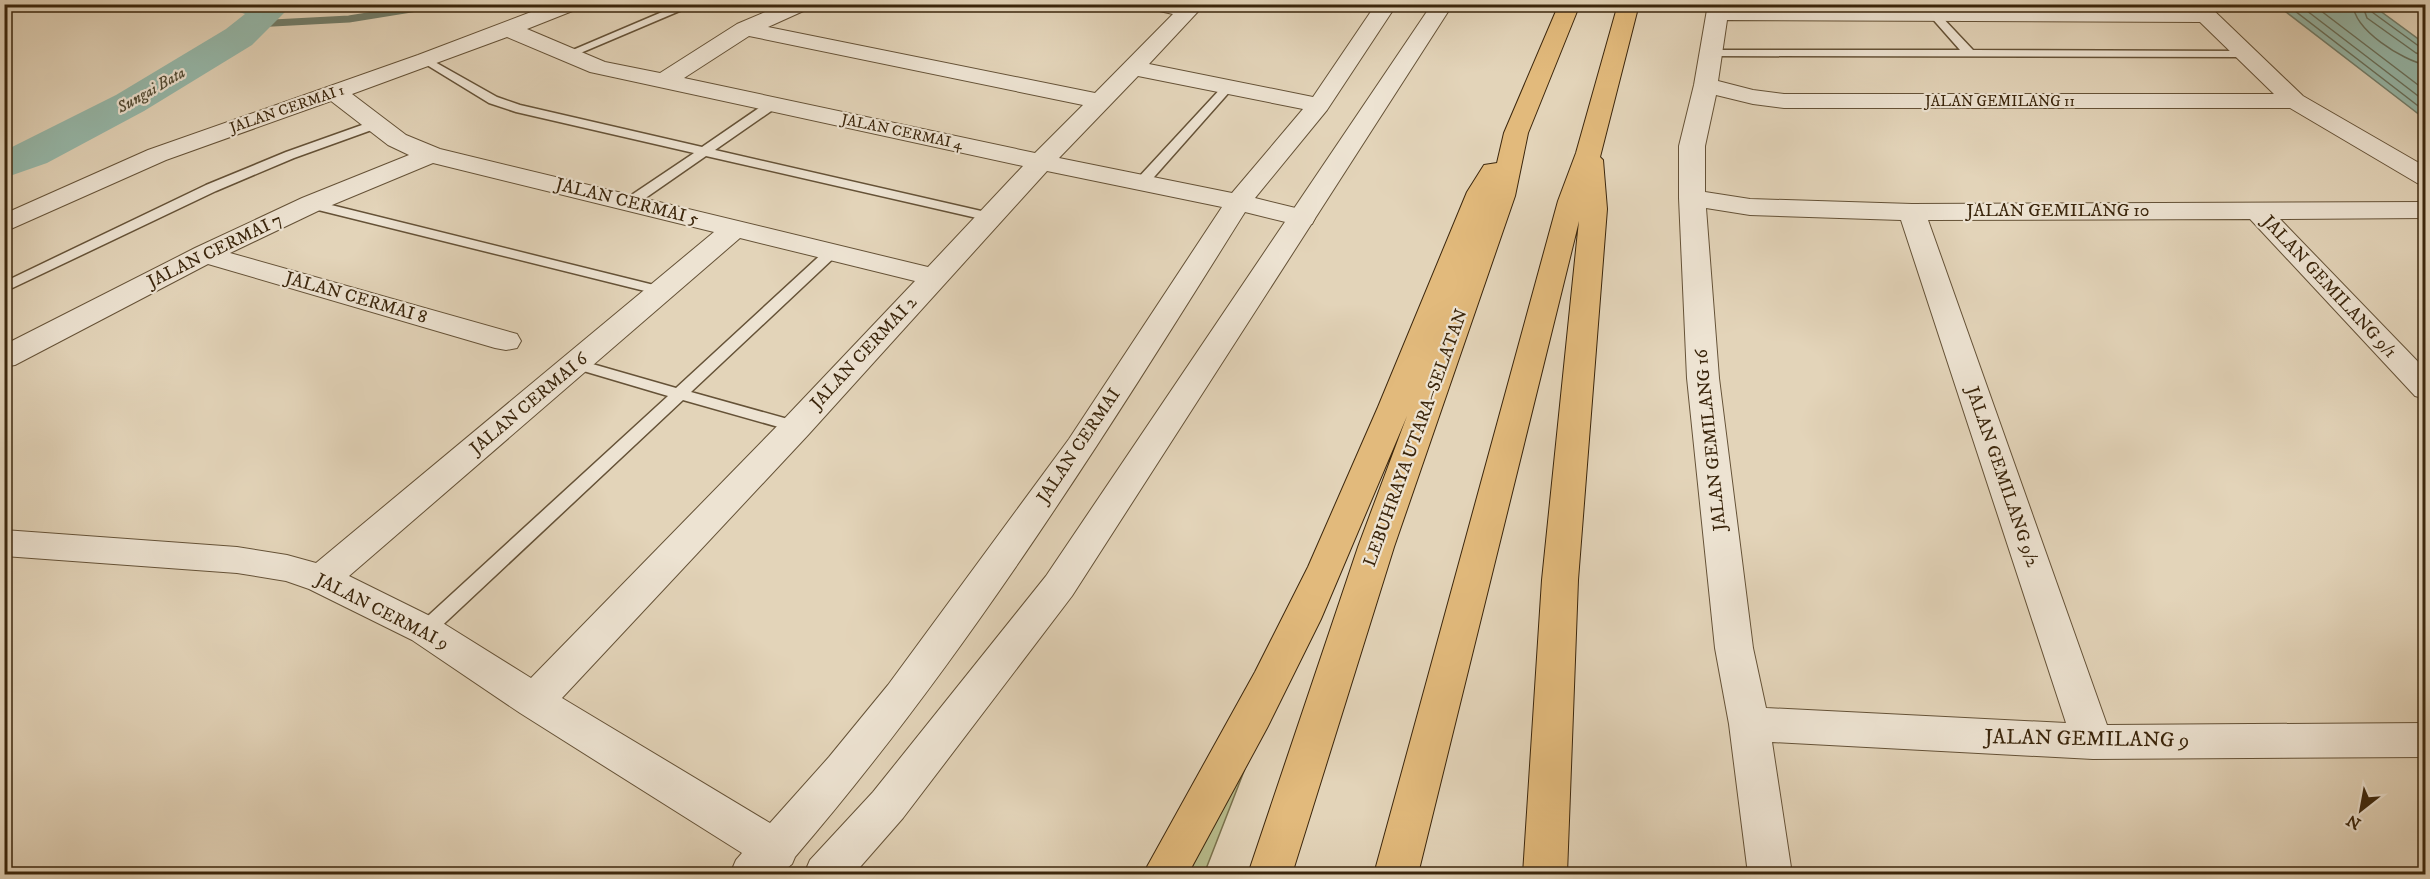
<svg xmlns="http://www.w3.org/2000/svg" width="2430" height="879" font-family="'IM FELL DW Pica',serif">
	<rect width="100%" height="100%" fill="#e3d4b9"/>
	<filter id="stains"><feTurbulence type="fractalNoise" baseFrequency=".00333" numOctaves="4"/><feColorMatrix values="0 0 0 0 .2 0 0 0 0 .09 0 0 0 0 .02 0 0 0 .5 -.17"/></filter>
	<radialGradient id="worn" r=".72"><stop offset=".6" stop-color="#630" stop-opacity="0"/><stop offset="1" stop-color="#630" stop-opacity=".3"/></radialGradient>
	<path fill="#b8bc8c" stroke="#7a714c" stroke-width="1.5" d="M1241,725L1260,730L1204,874H1167Z"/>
	<path fill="#96b9ab" stroke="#727e6b" stroke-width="1.5" d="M2277,5H2372L2425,44V119Z"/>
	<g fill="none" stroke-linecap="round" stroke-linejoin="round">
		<path stroke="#68705c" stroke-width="1.5" d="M2286,4L2426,112
			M2298,4L2426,102
			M2312,4L2426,91
			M2353,4C2354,30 2402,60 2426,65
			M2362,4L2367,18L2416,53L2426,56
			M2369,4L2372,12L2420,47L2426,48"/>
		<path stroke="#727e6b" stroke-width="7" d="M254,24L349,19L442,4"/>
		<path fill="#96b9ab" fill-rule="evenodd" d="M232,4H284L287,10L252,45L144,111L47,163L4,178V151L116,95L226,29L245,14L237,11Z"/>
		<g stroke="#655237" stroke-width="3">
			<path id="service" d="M681,4H696L571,57H563L561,55Z
				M1935,13L1939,14L1973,50L2244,51L2250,54L2244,57L1712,56L1706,53L1712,50H1960L1930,16Z
				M426,57L497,97L520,105L702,147L769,101H777V107L715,150L990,213L997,217L990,221L706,156L634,206H624L622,203L624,200L694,153L516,112L489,103L422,62L420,60Z
				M1228,83L1232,85V89L1147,185H1137L1135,182L1137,179L1224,85Z
				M376,120L380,121V127L294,158L216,191L4,292V282L206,185L286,152Z
				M311,200L666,288L668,291L661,295L306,207L304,204Z
				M832,248L839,252L837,255L691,392L802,423L804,427L802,431L796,432L683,400L432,635L425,637L418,635L415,630L418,625L668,396L570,367L567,364L570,361L575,359L676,388L827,249Z"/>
		</g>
		<g stroke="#655237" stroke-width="2">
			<path id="minor" d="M552,4H583L580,8L527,29L605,62L660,73L737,24L784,4H813L810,8L768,27L1095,93L1173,14L1146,8L1143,4H1205L1149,64L1313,97L1376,4H1397L1327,110L1255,198L1312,212L1315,218L1312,224L1302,226L1245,212C1106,434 966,658 795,857L792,864L780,874H730L736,860L742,853L520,713L412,640L309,589L286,581L237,573L4,556V530L237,547L287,555L316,563L714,232L433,163L320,210L230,253L517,334L521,341L517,348L506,350L495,348L208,264L15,365L4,367V345L195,248L302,198L409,155L388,145L331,101L166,160L4,232V214L148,150L418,55ZM749,36L1083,105L1035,153L684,78ZM507,37L590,72L1023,166L928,267L440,149L406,135L352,94ZM1138,76L1303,109L1232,193L1059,158ZM1047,171L1222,207L1069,439L888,685L829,757L770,823L562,698L808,435ZM740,238L915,281L784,419L531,678L438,620L349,576Z
				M1708,4L1935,10H2188L2184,4H2207L2303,96L2426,167V186L2417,183L2290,108H1784L1753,104L1716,95L1705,146V192L1750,199L1912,204L2426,202V218L2280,219L2426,370V399L2415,396L2250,219L1928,220L2107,725L2426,723V757L2093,759L1772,742L1792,874H1748L1729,724L1715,648L1687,378L1679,198V146L1694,85ZM1727,20L2200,22L2274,94H1784L1753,90L1718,81ZM1706,208L1750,215L1901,220L2066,723L1766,708L1753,648L1719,378Z"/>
		</g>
		<g stroke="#655237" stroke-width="2">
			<path id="tertiary" d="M1432,4H1453L1072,596L903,818L854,874H804L810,860L873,792L1046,576Z"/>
		</g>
		<g stroke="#3b260c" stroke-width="2">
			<path id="motorway" d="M1559,4H1580L1528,133L1515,196L1394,547L1292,874H1248L1358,547L1407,416L1321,619L1267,728L1188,874H1143L1255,672L1308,567L1378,407L1467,192L1484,165L1497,163L1504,133Z
				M1618,4H1639L1600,157L1603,160L1607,209L1578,580L1567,874H1523L1542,580L1579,221L1418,874H1374L1558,201L1576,153Z"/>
		</g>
		<use href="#service" fill="#ede3d2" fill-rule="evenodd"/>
		<use href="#minor" fill="#ede3d2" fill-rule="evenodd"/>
		<use href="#tertiary" fill="#ede3d2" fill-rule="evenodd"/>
		<use href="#motorway" fill="#e2ba7c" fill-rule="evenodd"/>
	</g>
	<g text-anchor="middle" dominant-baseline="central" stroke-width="4.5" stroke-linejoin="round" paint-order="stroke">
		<g font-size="15" fill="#3b260c" stroke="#ede3d2">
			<text x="2000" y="101">JALAN GEMILANG 11</text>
			<text transform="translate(287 109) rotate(-19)">JALAN CERMAI 1</text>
			<text transform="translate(902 132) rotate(12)">JALAN CERMAI 4</text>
		</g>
		<g font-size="16" font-style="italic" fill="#524b34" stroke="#ede3d2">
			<text transform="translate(151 90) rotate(-30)">Sungai Bata</text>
		</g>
		<g font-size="18" fill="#3b260c" stroke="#ede3d2">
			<text transform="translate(627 202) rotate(14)">JALAN CERMAI 5</text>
			<text x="2058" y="211">JALAN GEMILANG 10</text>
			<text transform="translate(215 251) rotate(-26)">JALAN CERMAI 7</text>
			<text transform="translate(2329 287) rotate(47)">JALAN GEMILANG 9/1</text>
			<text transform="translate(356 298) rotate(16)">JALAN CERMAI 8</text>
			<text transform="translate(864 353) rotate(-47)">JALAN CERMAI 2</text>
			<text transform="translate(529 404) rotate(-40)">JALAN CERMAI 6</text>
			<text transform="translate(1416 438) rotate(-70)">LEBUHRAYA UTARA–SELATAN</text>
			<text transform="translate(1711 440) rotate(-96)">JALAN GEMILANG 16</text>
			<text transform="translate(1079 446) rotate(-56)">JALAN CERMAI</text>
			<text transform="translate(2002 477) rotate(71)">JALAN GEMILANG 9/2</text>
			<text transform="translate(382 612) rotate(27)">JALAN CERMAI 9</text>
		</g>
		<g font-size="21" fill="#3b260c" stroke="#ede3d2">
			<text transform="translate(2087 739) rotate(1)">JALAN GEMILANG 9</text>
		</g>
	</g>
	<rect width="2430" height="879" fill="none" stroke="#e3d4b9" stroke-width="24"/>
	<rect x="6" y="6" width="2418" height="867" fill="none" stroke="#3b260c" stroke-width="3"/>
	<rect x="12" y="12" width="2406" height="855" fill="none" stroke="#3b260c" stroke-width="1.5"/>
	<g transform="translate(2361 810) rotate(211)" stroke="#ede3d2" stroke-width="4.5" paint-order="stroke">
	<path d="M0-4.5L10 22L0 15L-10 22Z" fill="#3b260c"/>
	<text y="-9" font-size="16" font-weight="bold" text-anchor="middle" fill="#3b260c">N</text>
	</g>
	<rect width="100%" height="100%" filter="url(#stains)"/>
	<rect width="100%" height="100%" fill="url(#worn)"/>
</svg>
